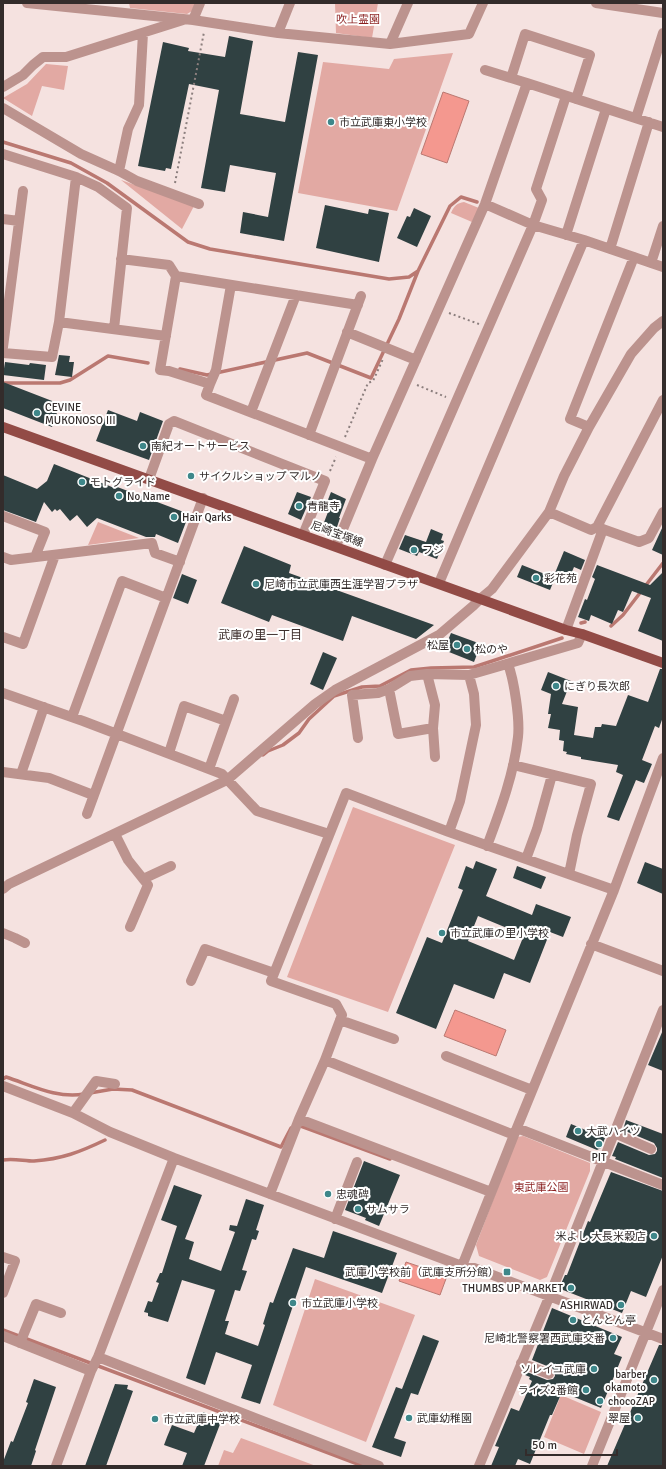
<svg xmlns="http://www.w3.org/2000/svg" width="666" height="1469" font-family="Signika,'Noto Sans JP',sans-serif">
	<rect width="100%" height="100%" fill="#f5e2e0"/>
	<path fill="#e2a9a3" d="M129,3H195L192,11L187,14L130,8Z
		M335,3H378L372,38L336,33Z
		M453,53L397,211L298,193L323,62L389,69L394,59Z
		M46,64L68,66L64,90L42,86L32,116L3,98L27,84Z
		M121,180L194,206L182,229Z
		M464,202L479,208L472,222L451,213C454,206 457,203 464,202Z
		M98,522L139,538L88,545Z
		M353,807L455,845L388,1012L287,977Z
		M523,1136L590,1163V1171L547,1277L540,1280L479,1256L476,1245L517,1137Z
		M315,1279L415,1315L366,1442L273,1405Z
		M561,1395L601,1412L584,1454L544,1437Z
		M241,1438L316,1466H218L224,1450L233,1453Z"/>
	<path fill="#f4988f" stroke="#ba7871" d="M443,92L469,101L447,163L421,154Z
		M455,1010L506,1030L496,1056L444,1036Z
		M406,1262L447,1276L440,1295L399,1281Z"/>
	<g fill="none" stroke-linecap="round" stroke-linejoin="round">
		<path stroke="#ba7871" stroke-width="3.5" d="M3,142L71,163L107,183L188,242L210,249L389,279L409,277L418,271
			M180,369L207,375L307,353L371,378L399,319L418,271L450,206L461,197L477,202
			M3,383H60L70,380L108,356L148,363
			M581,623L585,622
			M611,626L623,615L663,563
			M263,755L268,751L283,745L299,733L309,719L334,696L362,687L380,686L411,670L431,668L474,667L562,638
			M3,1079L6,1077C31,1085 57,1099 84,1094
			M90,1093L113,1089L132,1090L281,1147L291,1128
			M298,1125L390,1159
			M3,1160C13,1158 24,1161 34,1161C62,1159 80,1152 105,1140
			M3,1330L363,1466"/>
	</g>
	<path fill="#304142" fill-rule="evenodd" d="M229,36L253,41L240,114L285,122L298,52L318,55L284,241L240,233L243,212L268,217L276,173L230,165L225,192L201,188L219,90L189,84L171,169L166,168L165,171L138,166L163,42L189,48L188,51L225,57Z
		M325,205L368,214L369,209L389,213L379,262L316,248Z
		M414,208L431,216L417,247L397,238L407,216L410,217Z
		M59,355L70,356L69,362H74L72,377L55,375Z
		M5,362L29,365L30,363L46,365L44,380L3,375Z
		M3,382L60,404L52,427L3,408Z
		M108,410L137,421L140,412L163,421L149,460L96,441Z
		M54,464L112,487V485L189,514L178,543L156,534L155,537H146L97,518L87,527L77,515L70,521L60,509L57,511L55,509L52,512L44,502L36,522L3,510V475L37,489L47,481Z
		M297,492L311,497L301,520L288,514Z
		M331,492L346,499L339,518H340L336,530L323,525L328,512L324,510Z
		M663,526V555L652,550Z
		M431,529L443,534L441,540L444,541L437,559L419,552L417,556L399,549L405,535L426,542Z
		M244,546L291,565L289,573L434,625L416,639L352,616L343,641L272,615L269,622L221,603Z
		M564,551L585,560L581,570L574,567L569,579L555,573Z
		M522,565L555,578L550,590L517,577Z
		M597,565L650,585L663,572V641L638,631L651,598L632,591L623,612L618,610L612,624L591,615L589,621L578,617L585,599L587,600L595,579L592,577Z
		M182,574L197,580L188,604L173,598Z
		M451,633L481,644L474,662L444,650Z
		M323,652L337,658L323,690L310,684Z
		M660,669H663V717L659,728L655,726L642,760L652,764L644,783L636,780L619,821L607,817L623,775L616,772L618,765L581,759V757L566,754L567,752L563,751L564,741L559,740L560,730L548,728L551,714H548L551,694L541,690L548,672L571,681L562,704L578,707L574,735L593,738L595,727H601L602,724L616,726L628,695L648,702Z
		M476,861L497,869L486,896L532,915L536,904L571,917L563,937L550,932L530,983L504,973L494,999L454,984L436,1029L396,1013L427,937L442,943L463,890L458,888L466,866L473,869ZM478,916L524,935L514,960L468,941Z
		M645,862L663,869V894L637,883Z
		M517,866L546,877L541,889L513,878Z
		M663,1030V1071L648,1065Z
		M626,1120L663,1134V1178L615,1159L616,1157L612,1156L618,1142L649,1155L655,1154L657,1151V1148L654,1143L623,1130Z
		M571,1124L605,1138L601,1148L597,1150L566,1137Z
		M364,1161L400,1175L379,1226L365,1220L366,1218L345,1210Z
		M611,1172L663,1191V1255L646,1297L631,1291L622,1313L563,1290L560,1286L565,1275H567L588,1221L590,1222Z
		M174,1185L202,1195L185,1239L194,1242L189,1259L221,1271L235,1232L229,1230L230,1225L237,1226L246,1199L264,1205L256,1230L259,1231L256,1240L252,1239L242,1270L247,1271L240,1291L235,1290L225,1321H229L225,1334L258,1346L265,1325L263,1324L270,1302L273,1303L293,1248L324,1258L333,1231L397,1253L382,1293L306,1267L260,1404L241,1398L252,1365L216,1352L205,1385L186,1378L215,1290L182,1280L168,1322L148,1316V1313L144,1312L148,1301L152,1302L159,1283L156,1282L160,1273H162L177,1226L161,1220Z
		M552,1308L622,1337L614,1354L622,1357L601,1408L562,1392L552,1415H550L530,1464L518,1459L515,1466H491L499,1447L495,1446L511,1408L519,1411L532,1381L529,1379L530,1377L525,1375L527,1372L547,1380L553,1379L555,1376L554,1370L552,1368L532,1360Z
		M423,1335L439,1341L418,1395L411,1393L394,1438L406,1442L401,1457L372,1447L396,1387L402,1389Z
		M659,1345H663V1466H607Z
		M34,1379L56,1387L35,1450L36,1451L31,1466H3V1462L11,1441L13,1442L28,1403L26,1402Z
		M115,1384L128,1385L127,1389L133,1391L106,1466H85Z
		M203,1412L222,1419L204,1466H182L187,1453L164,1445L167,1437L172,1425L194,1433Z"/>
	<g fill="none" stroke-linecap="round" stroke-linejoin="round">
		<path stroke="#8c7f7e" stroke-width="2" stroke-dasharray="2 3" stroke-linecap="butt" d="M175,183L204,32
			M449,313L479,324
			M417,385L446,397
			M345,437L368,383L373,381L383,359
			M330,471L336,457"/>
		<path stroke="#bc938e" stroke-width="10" d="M27,3L193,20L278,33L390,44L469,34L483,3
			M596,3L663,13
			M193,20L200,3
			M278,33L290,3
			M390,44L408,3
			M485,70L527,83
			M511,78L525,34L590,55L576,99
			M3,87L23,75L33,65L43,57H66L183,20
			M3,108L81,154L119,171L137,181L199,204
			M636,118L663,33
			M3,154L76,177L98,187L127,208L114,329
			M119,171L128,129L139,105L143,33
			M485,204L533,225L584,240L663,267
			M3,219L19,221
			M566,235L606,109
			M610,249L649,122
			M121,259L169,265L176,276L160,370L169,371L210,384L206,395L372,459
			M651,263L663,226
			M176,276L358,305
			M59,322L76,177
			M347,332L416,360
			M3,347L23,191
			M3,353L52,357L59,322L166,336
			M210,384L216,370L231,285
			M663,400L597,527L639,542L649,538L663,512
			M251,412L296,295
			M589,427L570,419L634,257
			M309,435L361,296
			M149,479L169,424L174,421L325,481L303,535
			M549,512L591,530L597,527
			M3,516L45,532L35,557
			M336,546L372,459L485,204L527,83L663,127
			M3,557L11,560L152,543L155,553L180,562
			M385,565L533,225L542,200L536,189L566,96
			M439,583L584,240
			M566,630L603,529
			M3,637L23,644L55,555
			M427,674L435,705L433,728L435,757
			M389,689L398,734L433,728
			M3,693L83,721L222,774L257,811L329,834
			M72,717L122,581L166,598
			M358,738L352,695L378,693L389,689L410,676L427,674L469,675L578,643L582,634
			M169,753L184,706L226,721
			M513,765L591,784L577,835L569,874
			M209,769L234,699
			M3,772L49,778L93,795
			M21,774L44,707
			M87,814L203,498
			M449,832L460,801L476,725L474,694L469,675
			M115,834L128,860L148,885L130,927
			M487,846C500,811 514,774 518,737C520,719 514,680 508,664
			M526,859L537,829L552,775
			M143,879L171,866
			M3,889L9,884L227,780L315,704L335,690L439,635L473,606L480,599L492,589L549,512L564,476L589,427L631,354L654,328L663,321
			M3,933L15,938L25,943
			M591,944L663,971
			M191,981L205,949L274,973
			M340,1020L394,1039
			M446,1056L532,1090
			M325,1060L342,1015L336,1004L271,981L346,793L449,832L614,890
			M3,1086L73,1113L110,1132L174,1158L462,1266L474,1268L663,1339
			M73,1113L96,1081L115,1084
			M299,1119L491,1192
			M517,1128L663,1185
			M614,1133L651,1149
			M270,1194L299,1119L325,1060L514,1135
			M335,1219L357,1162
			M3,1257L15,1261L3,1293
			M462,1266L514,1135L614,890L663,758
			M3,1336L91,1371
			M20,1343L36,1304L61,1313
			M98,1357L379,1466
			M521,1363L549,1374
			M56,1466L91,1371L98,1357L174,1158
			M479,1466L550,1295L663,1010
			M592,1466L663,1290"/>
		<path stroke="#924b46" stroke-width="10" d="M3,427L566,630L582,634L663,663"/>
	</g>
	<g fill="#3e878a" stroke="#fff" stroke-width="1.5">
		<circle cx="331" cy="122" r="4"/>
		<circle cx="37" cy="413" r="4"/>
		<circle cx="143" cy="446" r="4"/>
		<circle cx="191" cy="476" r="4"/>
		<circle cx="82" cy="482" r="4"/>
		<circle cx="119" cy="496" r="4"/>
		<circle cx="299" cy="506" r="4"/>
		<circle cx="174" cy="517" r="4"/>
		<circle cx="414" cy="550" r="4"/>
		<circle cx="536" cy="578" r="4"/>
		<circle cx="256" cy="584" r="4"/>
		<circle cx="457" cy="645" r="4"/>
		<circle cx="467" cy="649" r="4"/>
		<circle cx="556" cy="686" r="4"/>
		<circle cx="442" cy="933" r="4"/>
		<circle cx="578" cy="1131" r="4"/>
		<circle cx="599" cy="1144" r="4"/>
		<circle cx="328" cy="1194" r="4"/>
		<circle cx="358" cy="1209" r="4"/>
		<circle cx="654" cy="1236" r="4"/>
		<rect x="503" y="1268" width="8" height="8" rx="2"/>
		<circle cx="571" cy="1288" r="4"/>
		<circle cx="293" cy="1303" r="4"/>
		<circle cx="621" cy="1305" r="4"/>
		<circle cx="573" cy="1320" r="4"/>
		<circle cx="613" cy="1338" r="4"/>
		<circle cx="594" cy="1369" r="4"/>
		<circle cx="654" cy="1380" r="4"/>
		<circle cx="586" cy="1390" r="4"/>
		<circle cx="600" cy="1401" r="4"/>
		<circle cx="409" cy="1418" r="4"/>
		<circle cx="638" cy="1418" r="4"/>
		<circle cx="155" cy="1419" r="4"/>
	</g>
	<g text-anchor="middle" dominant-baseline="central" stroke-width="4" stroke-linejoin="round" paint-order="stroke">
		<g font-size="11" fill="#8a1f1f" stroke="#fff">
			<text x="358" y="19">吹上霊園</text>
			<text x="541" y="1187">東武庫公園</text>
		</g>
		<g font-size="11" fill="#332c2b" stroke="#fff" text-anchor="start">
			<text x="339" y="122">市立武庫東小学校</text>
			<text x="45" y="407">CEVINE<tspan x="45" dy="13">MUKONOSO Ⅲ</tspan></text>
			<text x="151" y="446">南紀オートサービス</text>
			<text x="199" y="476">サイクルショップ マルノ</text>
			<text x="90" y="482">モトグライド</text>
			<text x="127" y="496">No Name</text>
			<text x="307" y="506">青龍寺</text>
			<text x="182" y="517">Hair Qarks</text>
			<text x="422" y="550">フジ</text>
			<text x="544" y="578">彩花苑</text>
			<text x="264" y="584">尼崎市立武庫西生涯学習プラザ</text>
			<text x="449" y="645" text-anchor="end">松屋</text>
			<text x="475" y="649">松のや</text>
			<text x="564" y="686">にぎり長次郎</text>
			<text x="450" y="933">市立武庫の里小学校</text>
			<text x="586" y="1131">大武ハイツ</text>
			<text x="599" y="1157" text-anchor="middle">PIT</text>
			<text x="336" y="1194">忠魂碑</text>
			<text x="366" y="1209">サムサラ</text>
			<text x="646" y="1236" text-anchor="end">米よし 大長米穀店</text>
			<text x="499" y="1272" text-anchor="end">武庫小学校前（武庫支所分館）</text>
			<text x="563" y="1288" text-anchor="end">THUMBS UP MARKET</text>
			<text x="301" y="1303">市立武庫小学校</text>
			<text x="613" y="1305" text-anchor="end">ASHIRWAD</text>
			<text x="581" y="1320">とんとん亭</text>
			<text x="605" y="1338" text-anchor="end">尼崎北警察署西武庫交番</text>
			<text x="586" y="1369" text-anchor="end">ソレイユ武庫</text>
			<text x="646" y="1374" text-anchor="end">barber<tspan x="646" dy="13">okamoto</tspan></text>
			<text x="578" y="1390" text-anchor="end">ライズ2番館</text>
			<text x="608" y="1401">chocoZAP</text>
			<text x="417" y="1418">武庫幼稚園</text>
			<text x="630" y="1418" text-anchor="end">翠屋</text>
			<text x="163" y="1419">市立武庫中学校</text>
		</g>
		<g font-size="11" fill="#332c2b" stroke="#fff">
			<text transform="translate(337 534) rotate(20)">尼崎宝塚線</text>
		</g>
		<g font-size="12" fill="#3e2f2d" stroke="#fff">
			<text x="260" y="635">武庫の里一丁目</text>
		</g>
	</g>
	<rect width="666" height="1469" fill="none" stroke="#332c2b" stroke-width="8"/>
	<path d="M526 1449v6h91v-6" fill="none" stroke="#332c2b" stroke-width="2"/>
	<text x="532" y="1449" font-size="12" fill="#332c2b" stroke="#ffffff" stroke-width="3" paint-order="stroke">50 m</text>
</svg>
